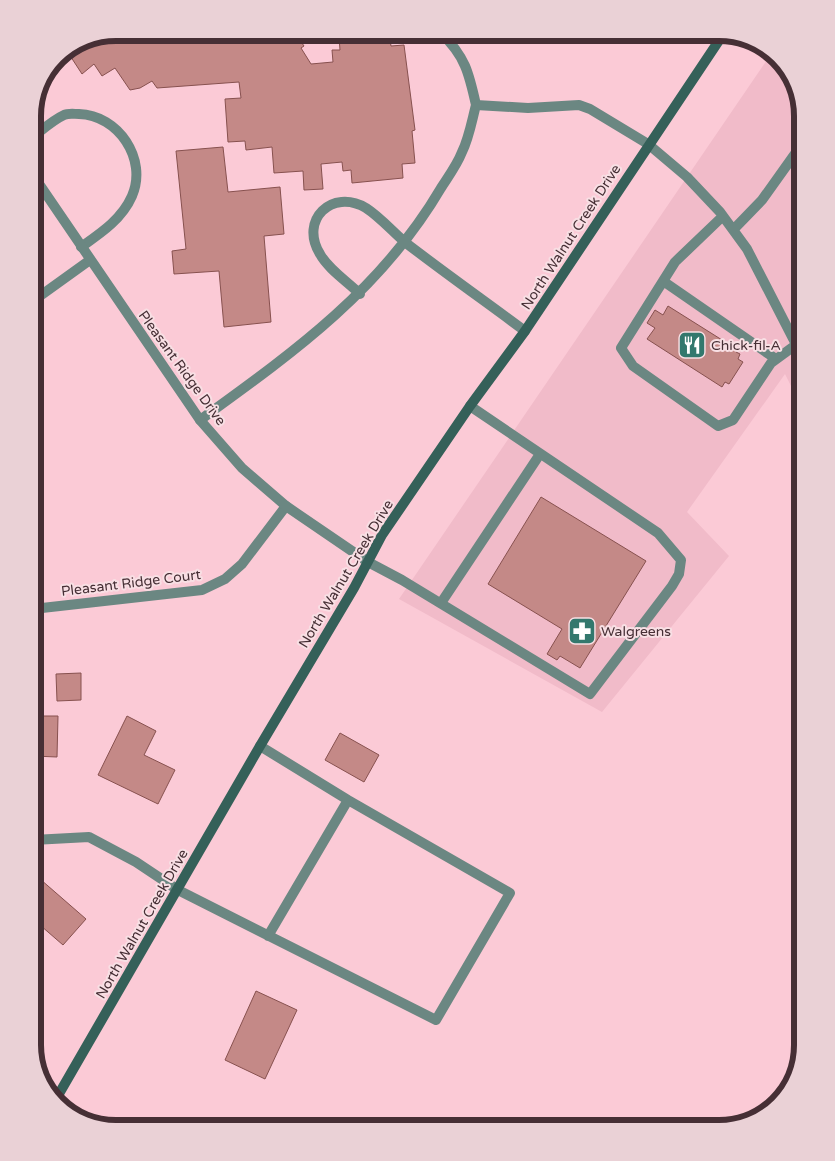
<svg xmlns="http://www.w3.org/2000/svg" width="835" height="1161" font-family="'Varela Round',sans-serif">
	<rect width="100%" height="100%" fill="#fbcad6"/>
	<path fill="#f1bbc9" d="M771,54L791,74L802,117V408L785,374L687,512L729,556L602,712L399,599Z"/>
	<path fill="#c48987" stroke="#87514f" d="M116,32L303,33L297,36L304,46L301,48L311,64L333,62L332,50H340L339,37L389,33L391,46L404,45L415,130L412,131L415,163L402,164L403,178L352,183L351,170L343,171L342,162L321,164L323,189L304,190L303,171L274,173L272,147L246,150L245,141L228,142L225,99L241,98L239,82L157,88L152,81L140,88L130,90L115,68L102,76L94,64L82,74L67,51Z
		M223,147L228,192L280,187L284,234L264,236L271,322L224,327L219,271L174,274L172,251L186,249L176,151Z
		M668,306L738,350L736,352L740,354L738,359L743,362L729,384L725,382L722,387L647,339L655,328L647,323L655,310L663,315Z
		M541,497L646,561L580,668L560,656L557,660L547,654L562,629L488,584Z
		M81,673V700L57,701L56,674Z
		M33,716H58L57,757L33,756Z
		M127,716L156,731L144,755L175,770L158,804L98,775Z
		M340,733L379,755L364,782L325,760Z
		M40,879L86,919L63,945L33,919V887Z
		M33,984L42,988L33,1011Z
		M256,991L297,1010L265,1079L225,1060Z"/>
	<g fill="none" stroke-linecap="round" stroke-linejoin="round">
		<path stroke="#6b8782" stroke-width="10" d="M441,33C465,56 469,73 476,105
			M33,137C42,130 53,120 64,115C68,113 74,114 79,114C118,115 148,159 132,196C122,219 101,233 81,247
			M723,216L675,262L621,348L633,366L718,426L733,420L771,363L797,344
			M733,230L762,200L802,144
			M663,281L776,359
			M360,294C348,282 328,269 320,254C299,220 332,188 366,208C380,217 393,232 406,243C445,273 486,302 525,331
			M33,301L90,260
			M200,420C294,352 381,290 441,188C448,177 457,165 462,152C469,138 472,120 476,105L528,108L579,105L590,109L648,144L687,177L720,212L747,249L802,356
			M368,562L402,580L590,694L672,586L679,574L681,560L658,533L470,406
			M441,603L540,454
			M178,890L436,1020L510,893L348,800L260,746
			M268,936L348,800"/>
		<path stroke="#6b8782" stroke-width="10" d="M33,609L202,590L225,579L242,564L286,506
			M33,840L89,837L136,862L178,890"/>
		<path stroke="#6b8782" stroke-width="10" d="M33,175L200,420L242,468L286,506L368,562"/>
		<path stroke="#356059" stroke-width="10" d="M56,1099L260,746L354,588L382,535L470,406L525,331L724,33"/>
	</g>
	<defs>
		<g id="restaurant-square" transform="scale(1.4375)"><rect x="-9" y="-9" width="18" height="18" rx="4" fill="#33786d" stroke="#f8dfe4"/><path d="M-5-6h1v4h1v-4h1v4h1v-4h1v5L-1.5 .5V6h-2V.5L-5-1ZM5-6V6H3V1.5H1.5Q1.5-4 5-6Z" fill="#fff"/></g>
		<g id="pharmacy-square" transform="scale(1.4375)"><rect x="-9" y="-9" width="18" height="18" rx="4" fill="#33786d" stroke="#f8dfe4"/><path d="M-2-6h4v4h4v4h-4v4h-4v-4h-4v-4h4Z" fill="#fff"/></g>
	</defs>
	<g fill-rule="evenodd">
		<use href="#restaurant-square" x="692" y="345"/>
		<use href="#pharmacy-square" x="582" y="631"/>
	</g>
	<g text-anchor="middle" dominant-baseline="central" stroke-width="4" stroke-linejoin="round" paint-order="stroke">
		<g font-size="14" fill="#462f35" stroke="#f8dfe4">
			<text transform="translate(571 237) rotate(-57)">North Walnut Creek Drive</text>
			<text transform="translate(182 368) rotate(54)">Pleasant Ridge Drive</text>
			<text transform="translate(346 574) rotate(-59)">North Walnut Creek Drive</text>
			<text transform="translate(131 583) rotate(-7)">Pleasant Ridge Court</text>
			<text transform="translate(142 924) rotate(-60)">North Walnut Creek Drive</text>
		</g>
		<g font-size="14" fill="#462f35" stroke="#f8dfe4" text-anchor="start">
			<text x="711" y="345">Chick-fil-A</text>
			<text x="601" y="631">Walgreens</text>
		</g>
	</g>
	<path d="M0 0H835V1161H0ZM116 41H719A75 75 0 0 1 794 116V1045A75 75 0 0 1 719 1120H116A75 75 0 0 1 41 1045V116A75 75 0 0 1 116 41Z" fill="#ead1d6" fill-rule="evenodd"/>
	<path fill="none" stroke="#462f35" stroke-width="6" d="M116 41H719A75 75 0 0 1 794 116V1045A75 75 0 0 1 719 1120H116A75 75 0 0 1 41 1045V116A75 75 0 0 1 116 41Z"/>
</svg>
